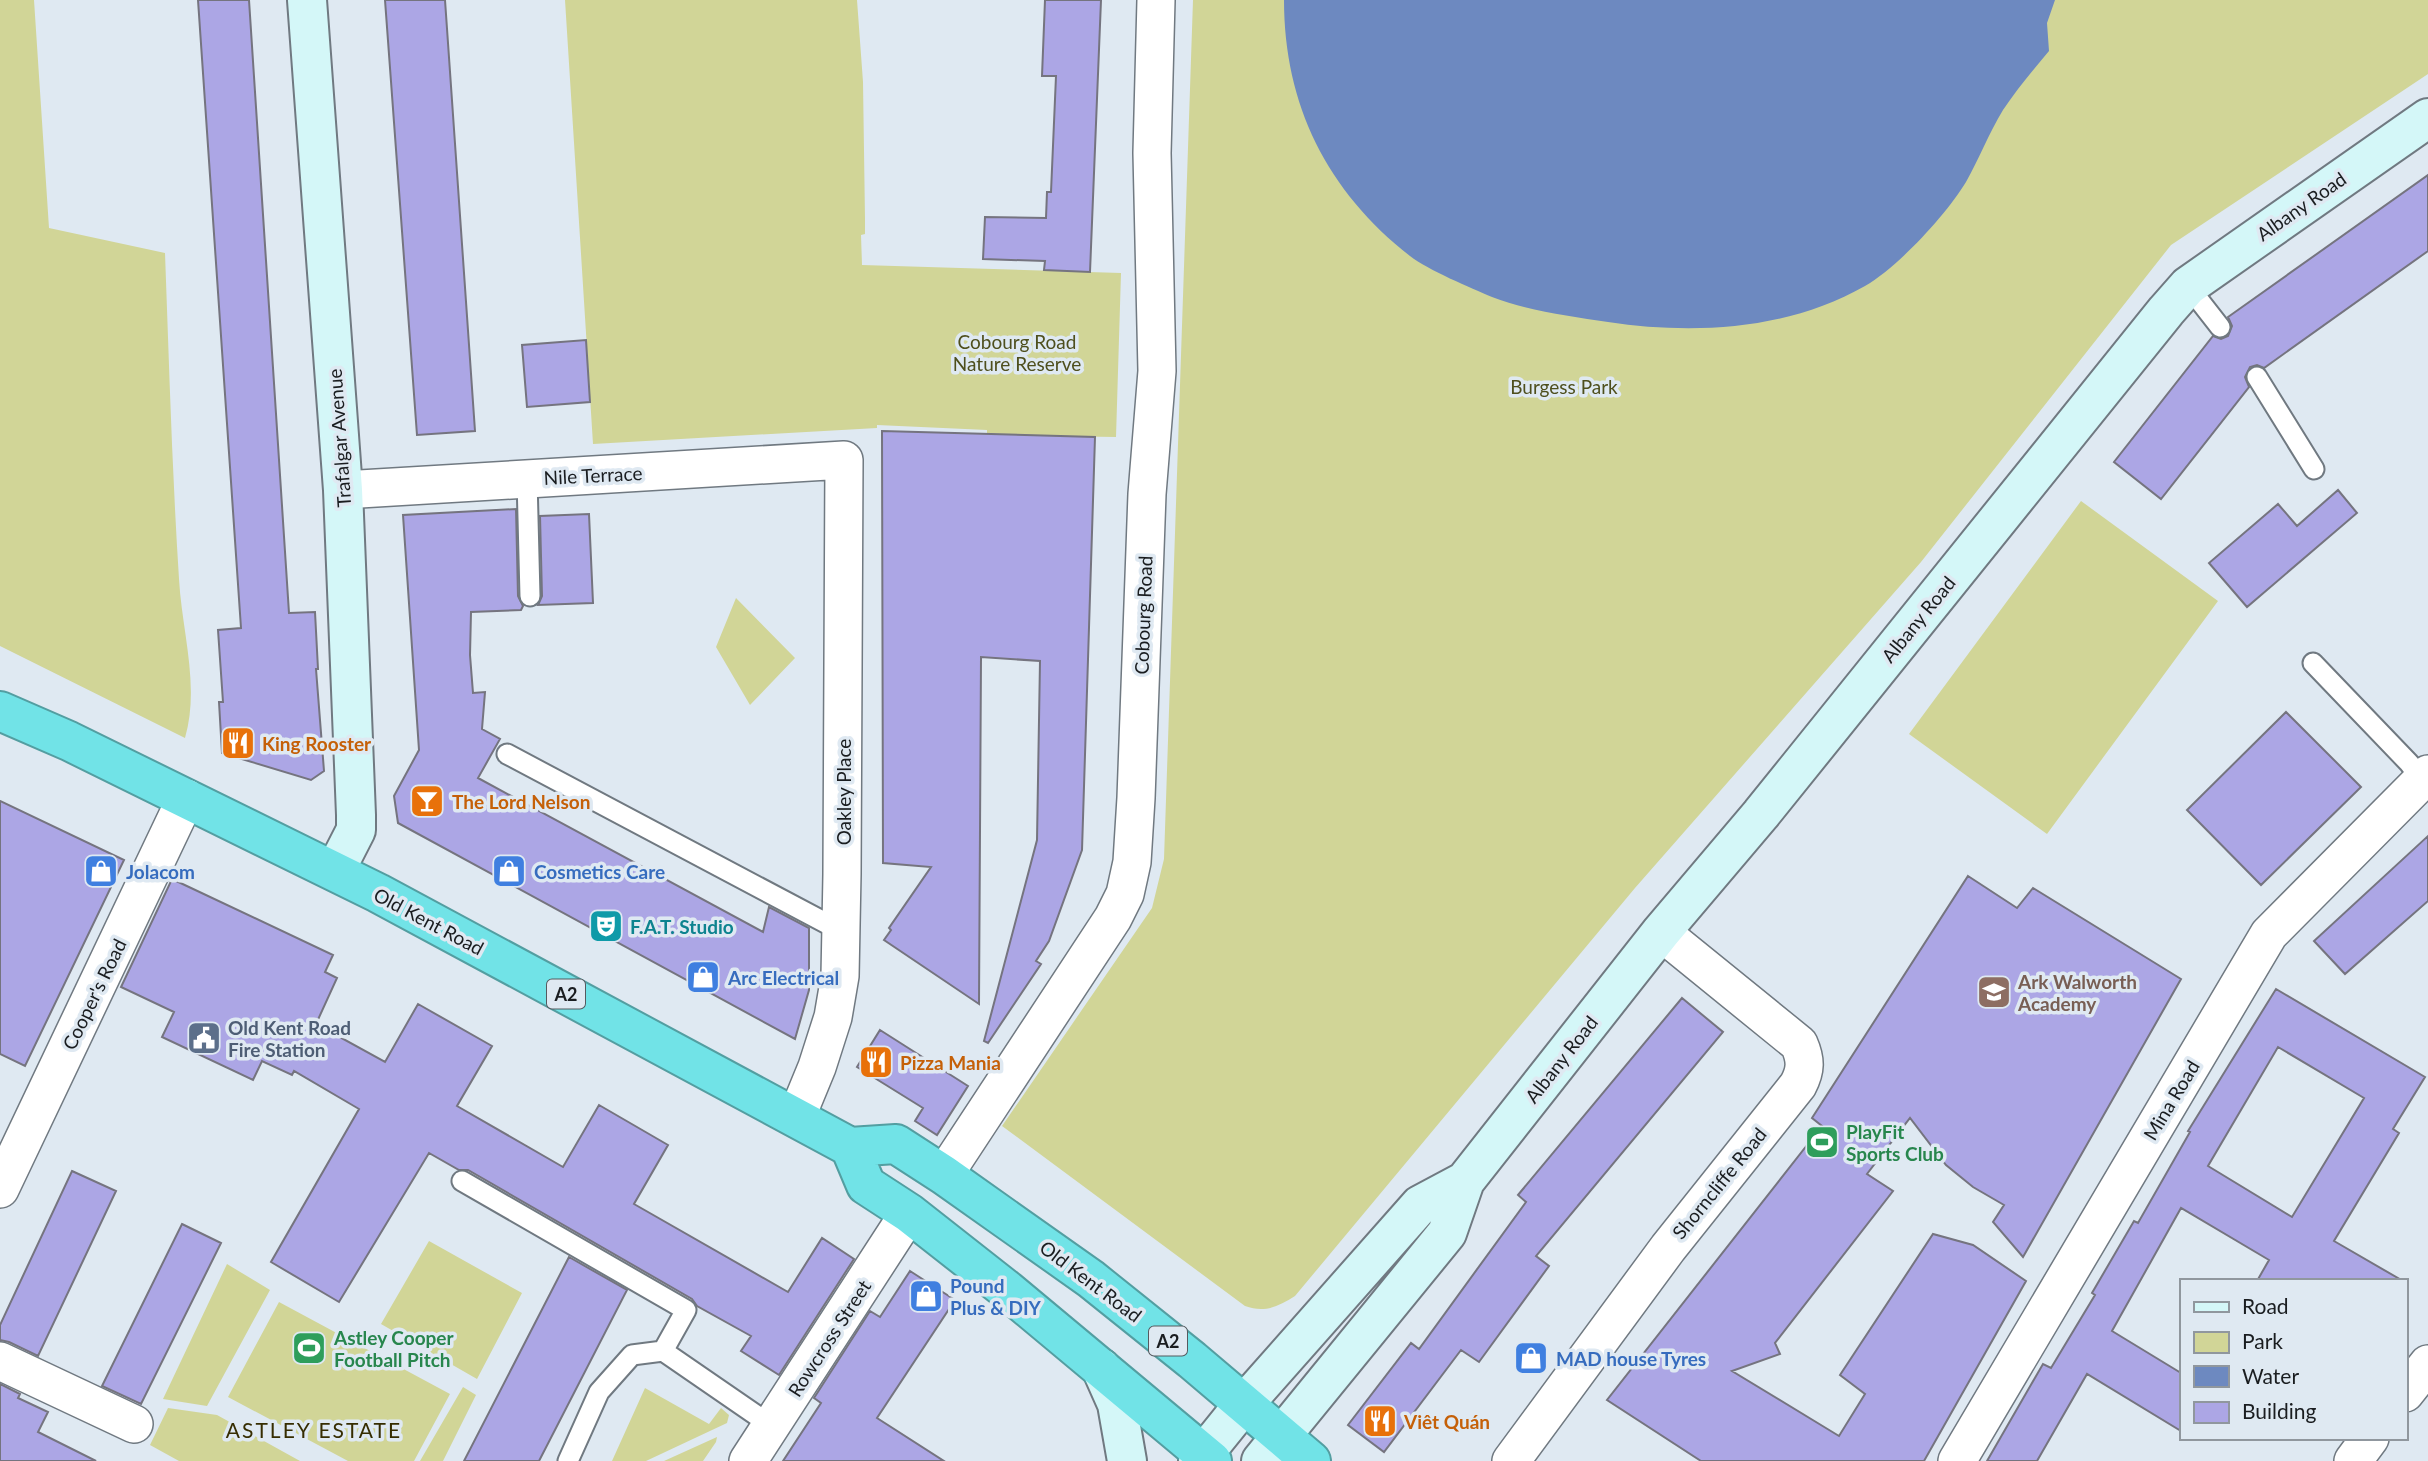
<svg xmlns="http://www.w3.org/2000/svg" width="2428" height="1461" font-family="Lato,sans-serif">
	<rect width="100%" height="100%" fill="#dfe9f2"/>
	<path fill="#d1d597" d="M0,0H34L49,228L165,253C169,361 172,470 179,579C182,632 200,686 185,738L0,646Z
		M565,0H857L863,82L865,219V234L861,235L862,265L1121,273L1116,437L987,435V430L877,425V428L593,444Z
		M1193,0H2428V74L2171,245L1921,562L1635,888L1295,1296C1278,1307 1264,1313 1245,1306L1002,1126L1152,908L1164,859Z
		M2081,501L2218,601L2047,834L1909,734Z
		M736,598L795,658L750,705L716,647Z
		M429,1241L522,1293L477,1379L381,1324Z
		M227,1264L270,1290L207,1406L163,1399Z
		M279,1302L450,1394L414,1461H348L228,1397Z
		M463,1387L476,1395L443,1461H420Z
		M645,1388L709,1424L721,1408L729,1415L727,1423L646,1461H612Z
		M168,1408L217,1415L300,1461H179L150,1445Z
		M717,1437L716,1442L703,1461H664Z"/>
	<path fill="#6d89c0" d="M1284,0H2055L2047,23L2049,51C2033,70 2017,89 2003,110C1989,133 1979,159 1966,182C1946,215 1898,267 1865,286C1788,330 1694,335 1608,322C1570,316 1529,311 1492,297C1471,288 1428,270 1410,256C1327,191 1284,105 1284,0Z"/>
	<path fill="#aca6e5" stroke="#75747f" stroke-width="2" fill-rule="evenodd" d="M198,0H249L289,613L315,612L318,669H316L324,771L311,780L222,753L219,702H223L218,630L241,628Z
		M385,0H445L475,431L417,435Z
		M1045,0H1101L1090,272L1044,270L1045,261L983,259L985,217L1046,218L1047,192H1051L1056,76H1042Z
		M2428,175V251L2264,368L2257,365L2250,367L2245,377L2249,387L2161,499L2114,462L2213,336L2221,339L2228,336L2232,326L2228,317Z
		M586,340L590,402L527,407L522,345Z
		M882,431L1095,437L1082,850L1049,941L1036,961L1041,964L988,1043L984,1041L1037,840L1040,661L981,657L979,1004L884,940L891,930L889,928L931,867L883,863Z
		M2338,490L2357,513L2247,607L2209,563L2278,504L2297,526Z
		M516,509L518,596L523,606L521,610L471,612L470,655L473,693L485,692L482,729L500,739L478,778L763,932L769,907L809,928V990L795,1039L398,823L394,796L419,750L403,515Z
		M589,514L593,603L538,605L542,596L540,516Z
		M2286,712L2361,787L2261,885L2187,810Z
		M0,801L124,860L25,1066L0,1054Z
		M2428,836V901L2345,974L2314,941Z
		M1968,876L2017,908L2033,888L2181,979L2023,1257L1993,1222L2004,1205L1973,1187L1946,1165L1910,1118L1867,1174L1893,1191L1775,1343L1780,1354L1732,1371L1839,1436L1865,1394L1840,1375L1933,1234L1973,1245L2026,1281L1924,1461H1701L1607,1400L1822,1126L1812,1118Z
		M172,879L333,955L325,972L337,978L316,1024L385,1062L418,1004L492,1046L457,1106L563,1167L599,1105L668,1145L634,1204L788,1292L822,1238L854,1259L779,1375L741,1351L751,1336L697,1306L692,1299L468,1170H459L429,1153L339,1302L271,1262L359,1109L294,1071L292,1075L262,1061L253,1080L162,1037L174,1012L121,987Z
		M2276,989L2425,1077L2393,1129L2399,1133L2334,1241L2403,1281H2257L2269,1260L2181,1208L2112,1331L2181,1373V1431L2087,1374L2037,1461H1987L2043,1364L2051,1368L2095,1295L2092,1293L2134,1221L2138,1223L2190,1132L2188,1131ZM2278,1047L2364,1098L2292,1217L2208,1166Z
		M1682,998L1723,1032L1536,1256L1549,1266L1479,1362L1461,1350L1384,1452L1348,1425L1411,1343L1419,1349L1526,1202L1518,1195Z
		M880,1030L968,1086L937,1135L915,1121L923,1108L857,1067Z
		M72,1171L116,1191L38,1356L9,1342L0,1340V1325Z
		M182,1224L221,1243L141,1404L102,1386Z
		M569,1257L627,1290L539,1461H464Z
		M910,1271L955,1300L877,1418L944,1461H783L821,1403L814,1398L870,1311L880,1317Z
		M0,1384L20,1394L18,1398L48,1412L38,1432L96,1461H0Z"/>
	<g fill="none" stroke-linecap="round" stroke-linejoin="round">
		<g stroke="#707981" stroke-width="23">
			<path id="lane" d="M2188,286L2220,327
				M2257,377L2314,469
				M527,479L530,596
				M2313,663L2409,763L2422,780
				M507,754L841,931
				M462,1181L686,1310L663,1351
				M568,1461L599,1392L632,1355L663,1351L772,1426"/>
		</g>
		<g stroke="#707981" stroke-width="40">
			<path id="street" d="M343,490L844,460L842,874L840,976L833,1017L817,1067L796,1118
				M944,1175L1113,918L1125,894L1132,862L1136,798L1147,494L1157,371L1152,153L1156,0
				M0,1189L186,798
				M0,1361L134,1424
				M2405,1393L2428,1364
				M748,1461L909,1213
				M1511,1461L1668,1248L1798,1085C1806,1070 1806,1060 1799,1044L1661,932
				M1957,1461L2269,934L2428,774
				M2353,1461L2370,1438"/>
		</g>
		<g stroke="#707981" stroke-width="42">
			<path id="secondary" d="M307,0L343,490L356,815V830L335,871
				M1101,1368L1117,1404L1127,1461
				M1198,1461L1244,1404L1420,1205L1465,1181
				M1261,1461L1447,1233L1465,1181L1661,932L1761,814L2166,311L2188,286L2428,118"/>
		</g>
		<g stroke="#539ea1" stroke-width="42">
			<path id="highway" d="M0,711L69,741L378,893L850,1147L896,1144L944,1175L1091,1279L1192,1360L1311,1461
				M850,1147L866,1185L909,1213L1007,1290L1212,1461"/>
		</g>
		<use href="#lane" stroke="#fff" stroke-width="19"/>
		<use href="#street" stroke="#fff" stroke-width="37"/>
		<use href="#secondary" stroke="#d4f7f8" stroke-width="38"/>
		<use href="#highway" stroke="#71e3e7" stroke-width="38"/>
	</g>
	<defs>
		<g id="restaurant-square" transform="scale(1.75)"><rect x="-9" y="-9" width="18" height="18" rx="4" fill="#e8710a" stroke="#dfe9f2"/><path d="M-5-6h1v4h1v-4h1v4h1v-4h1v5L-1.5 .5V6h-2V.5L-5-1ZM5-6V6H3V1.5H1.5Q1.5-4 5-6Z" fill="#fff"/></g>
		<g id="bar-square" transform="scale(1.75)"><rect x="-9" y="-9" width="18" height="18" rx="4" fill="#e8710a" stroke="#dfe9f2"/><path d="M-6-5H6L.8 .8V4.5H3.5V6h-7V4.5H-.8V.8Z" fill="#fff"/></g>
		<g id="shop-square" transform="scale(1.75)"><rect x="-9" y="-9" width="18" height="18" rx="4" fill="#3f7fe0" stroke="#dfe9f2"/><path d="M-5-2.5h2.3a2.7 3.5 0 0 1 5.4 0H5L5.5 6h-11ZM-1.5-2.5h3a1.5 2.3 0 0 0-3 0Z" fill="#fff"/></g>
		<g id="theatre-square" transform="scale(1.75)"><rect x="-9" y="-9" width="18" height="18" rx="4" fill="#0f9aa8" stroke="#dfe9f2"/><path d="M-5-5.5Q0-4 5-5.5V0Q5 5 0 6Q-5 5-5 0ZM-3.3-2.5H-1v1.5H-3.3ZM1-2.5H3.3v1.5H1ZM-2.8 1Q0 5.5 2.8 1Z" fill="#fff"/></g>
		<g id="school-square" transform="scale(1.75)"><rect x="-9" y="-9" width="18" height="18" rx="4" fill="#8d6e63" stroke="#dfe9f2"/><path d="M0-5L7-2L0 1L-7-2ZM-4 1L0 2.5L4 1V4Q0 6-4 4Z" fill="#fff"/></g>
		<g id="civic-square" transform="scale(1.75)"><rect x="-9" y="-9" width="18" height="18" rx="4" fill="#5c6f8a" stroke="#dfe9f2"/><path d="M-.6-6.5H3V-4.5H.6V-3L4-1V1h2V6H-6V1h2V-1L-.6-3ZM-1.2 2.5V6h2.4V2.5Z" fill="#fff"/></g>
		<g id="stadium-square" transform="scale(1.75)"><rect x="-9" y="-9" width="18" height="18" rx="4" fill="#2e9e5b" stroke="#dfe9f2"/><path d="M0-5a6.5 5 0 1 0 0 10a6.5 5 0 1 0 0-10ZM-3.5-1.8h7v3.6h-7Z" fill="#fff"/></g>
	</defs>
	<g fill-rule="evenodd">
		<use href="#restaurant-square" x="238" y="743"/>
		<use href="#bar-square" x="427" y="801"/>
		<use href="#shop-square" x="101" y="871"/>
		<use href="#shop-square" x="509" y="871"/>
		<use href="#theatre-square" x="606" y="926"/>
		<use href="#shop-square" x="703" y="977"/>
		<use href="#school-square" x="1994" y="992"/>
		<use href="#civic-square" x="204" y="1038"/>
		<use href="#restaurant-square" x="876" y="1062"/>
		<use href="#stadium-square" x="1822" y="1142"/>
		<use href="#shop-square" x="926" y="1296"/>
		<use href="#stadium-square" x="309" y="1348"/>
		<use href="#shop-square" x="1531" y="1358"/>
		<use href="#restaurant-square" x="1380" y="1421"/>
	</g>
	<g text-anchor="middle" dominant-baseline="central" stroke-width="7" stroke-linejoin="round" paint-order="stroke">
		<g fill="#dfe9f2" stroke="#555a5f" stroke-width="2">
			<rect x="547" y="979.5" width="38" height="29" rx="5"/>
			<rect x="1149" y="1326.5" width="38" height="29" rx="5"/>
		</g>
		<g font-size="18" font-weight="bold" fill="#1a1d20">
			<text x="566" y="994">A2</text>
			<text x="1168" y="1341">A2</text>
		</g>
		<g font-size="19" fill="#1a1d20" stroke="#dfe9f2">
			<text transform="translate(2301 206) rotate(-35)">Albany Road</text>
			<text transform="translate(339 438) rotate(-94)">Trafalgar Avenue</text>
			<text transform="translate(593 475) rotate(-3)">Nile Terrace</text>
			<text transform="translate(1143 615) rotate(-88)">Cobourg Road</text>
			<text transform="translate(1918 619) rotate(-51)">Albany Road</text>
			<text transform="translate(843 792) rotate(-90)">Oakley Place</text>
			<text transform="translate(429 921) rotate(28)">Old Kent Road</text>
			<text transform="translate(94 994) rotate(-64)">Cooper's Road</text>
			<text transform="translate(1561 1059) rotate(-52)">Albany Road</text>
			<text transform="translate(2171 1100) rotate(-59)">Mina Road</text>
			<text transform="translate(1719 1183) rotate(-51)">Shorncliffe Road</text>
			<text transform="translate(1091 1281) rotate(37)">Old Kent Road</text>
			<text transform="translate(829 1338) rotate(-57)">Rowcross Street</text>
		</g>
		<g font-size="19" fill="#4e4f1d" stroke="#dfe9f2">
			<text x="1017" y="341">Cobourg Road<tspan x="1017" dy="22">Nature Reserve</tspan></text>
			<text x="1564" y="386">Burgess Park</text>
		</g>
		<g font-size="19" font-weight="bold" fill="#c56008" stroke="#dfe9f2" text-anchor="start">
			<text x="262" y="743">King Rooster</text>
			<text x="452" y="801">The Lord Nelson</text>
			<text x="900" y="1062">Pizza Mania</text>
			<text x="1404" y="1421">Viêt Quán</text>
		</g>
		<g font-size="19" font-weight="bold" fill="#366cbe" stroke="#dfe9f2" text-anchor="start">
			<text x="126" y="871">Jolacom</text>
			<text x="534" y="871">Cosmetics Care</text>
			<text x="728" y="977">Arc Electrical</text>
			<text x="950" y="1285">Pound<tspan x="950" dy="22">Plus &amp; DIY</tspan></text>
			<text x="1556" y="1358">MAD house Tyres</text>
		</g>
		<g font-size="19" font-weight="bold" fill="#0d838f" stroke="#dfe9f2" text-anchor="start">
			<text x="630" y="926">F.A.T. Studio</text>
		</g>
		<g font-size="19" font-weight="bold" fill="#785e54" stroke="#dfe9f2" text-anchor="start">
			<text x="2018" y="981">Ark Walworth<tspan x="2018" dy="22">Academy</tspan></text>
		</g>
		<g font-size="19" font-weight="bold" fill="#4e5e75" stroke="#dfe9f2" text-anchor="start">
			<text x="228" y="1027">Old Kent Road<tspan x="228" dy="22">Fire Station</tspan></text>
		</g>
		<g font-size="19" font-weight="bold" fill="#27864d" stroke="#dfe9f2" text-anchor="start">
			<text x="1846" y="1131">PlayFit<tspan x="1846" dy="22">Sports Club</tspan></text>
			<text x="334" y="1337">Astley Cooper<tspan x="334" dy="22">Football Pitch</tspan></text>
		</g>
		<g font-size="21" letter-spacing="2" fill="#362d01" stroke="#dfe9f2">
			<text x="314" y="1429">ASTLEY ESTATE</text>
		</g>
	</g>
	<rect x="2180" y="1279" width="228" height="161" fill="#dfe9f2" stroke="#90979e" stroke-width="2"/>
	<rect x="2194" y="1302" width="35" height="10" fill="#d4f7f8" stroke="#90979e" stroke-width="2"/>
	<text x="2242" y="1314" font-size="21" fill="#1a1d20">Road</text>
	<rect x="2194" y="1332" width="35" height="21" fill="#d1d597" stroke="#90979e" stroke-width="2"/>
	<text x="2242" y="1349" font-size="21" fill="#1a1d20">Park</text>
	<rect x="2194" y="1366" width="35" height="21" fill="#6d89c0" stroke="#90979e" stroke-width="2"/>
	<text x="2242" y="1384" font-size="21" fill="#1a1d20">Water</text>
	<rect x="2194" y="1402" width="35" height="21" fill="#aca6e5" stroke="#90979e" stroke-width="2"/>
	<text x="2242" y="1419" font-size="21" fill="#1a1d20">Building</text>
</svg>
